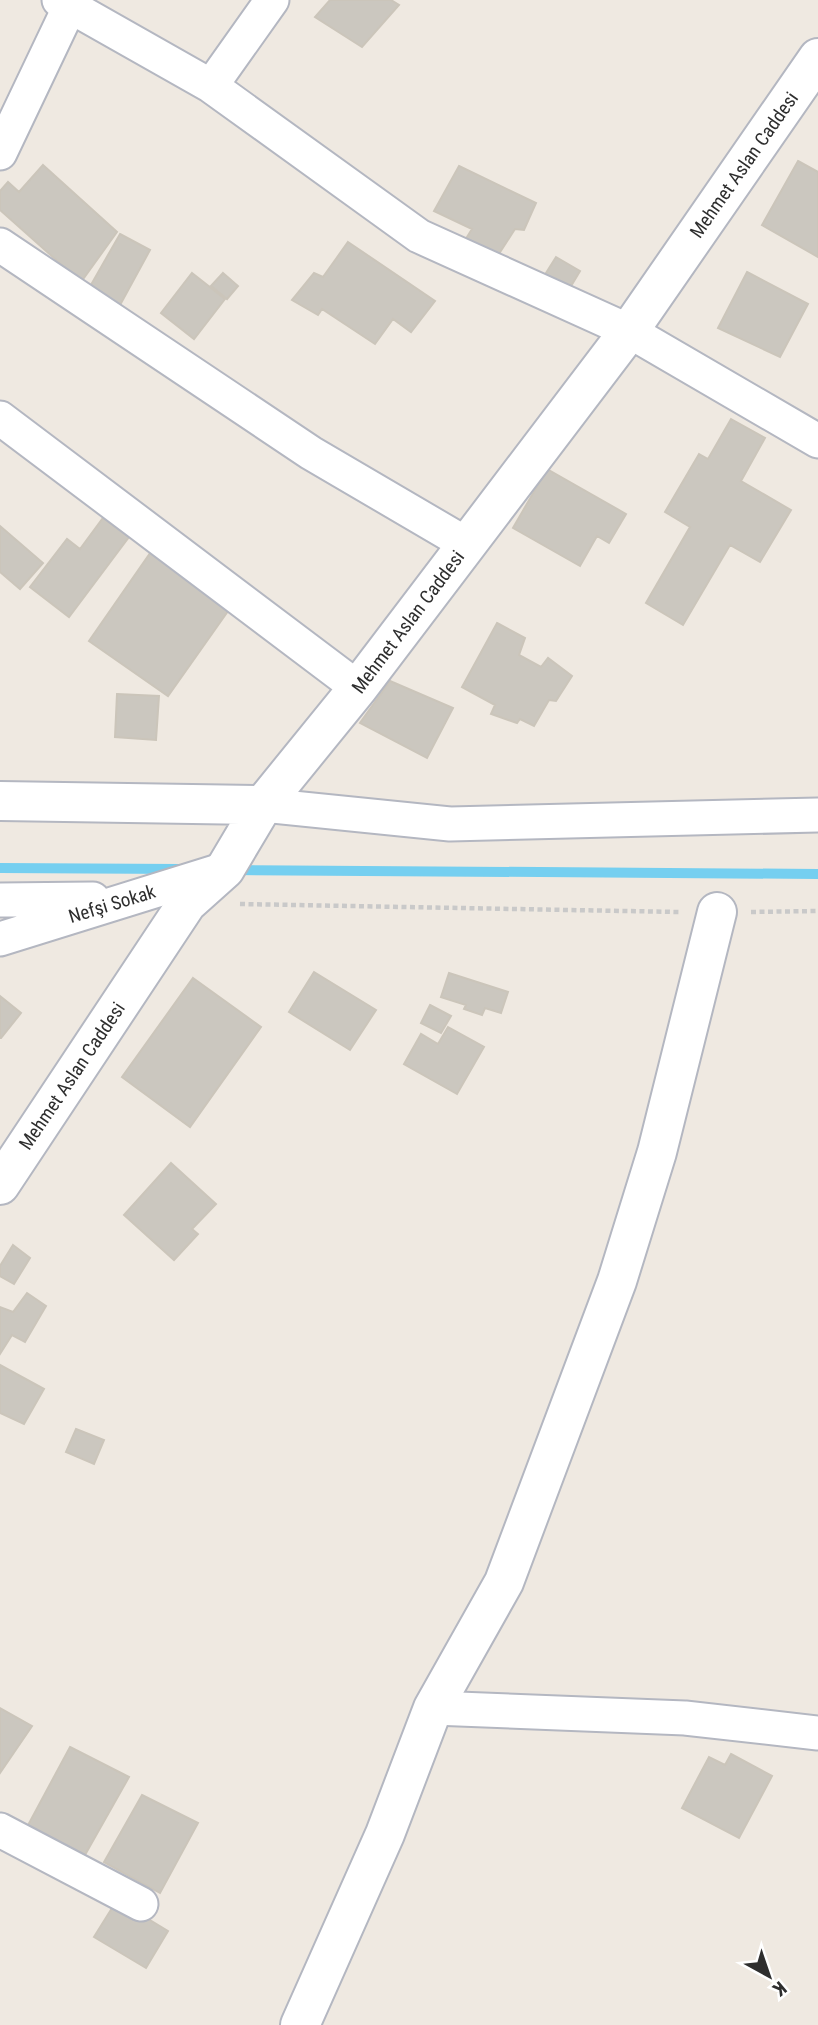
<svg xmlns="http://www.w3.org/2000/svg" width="818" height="2025" font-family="'Roboto Condensed',sans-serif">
	<rect width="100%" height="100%" fill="#efe9e1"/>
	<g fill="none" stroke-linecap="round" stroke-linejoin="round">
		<path stroke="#75cff0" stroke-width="10" d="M0,868L181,869
			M235,870L818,874"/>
	</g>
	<path fill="#cbc7bf" stroke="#cbc5ba" stroke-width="2" d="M330,0H391L399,5L362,47L315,17Z
		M798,161L818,172V257L762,225Z
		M43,165L117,232L81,282L0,210V191L8,182L19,192Z
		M459,166L536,203L524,230L515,229L495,260L464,242L472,229L434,211Z
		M120,234L150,250L119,307L88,290Z
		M348,242L435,301L411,332L393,319L375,344L322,309L318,315L292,300L314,273L323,277Z
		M556,257L580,271L565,296L541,281Z
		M747,272L808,304L780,357L718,328Z
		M192,273L225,299L194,339L161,313Z
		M223,273L238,286L227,299L211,286Z
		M731,419L765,438L741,481L791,510L760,562L730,545L683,625L646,603L690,527L665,512L699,454L708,459Z
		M547,469L626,514L609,543L597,536L580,566L513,528Z
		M103,518L129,537L69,617L30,587L67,539L80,549Z
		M0,526L43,563L20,589L0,572Z
		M153,549L233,604L168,696L89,641Z
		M497,623L525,638L519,655L541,667L548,658L572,676L556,701L549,700L534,726L520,719L517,723L491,714L495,705L462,687Z
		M390,681L453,708L427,758L360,723Z
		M117,694L159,696L156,740L115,737Z
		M314,972L376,1010L350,1050L289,1012Z
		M449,973L508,992L501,1013L485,1008L482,1015L464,1009L466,1005L441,997Z
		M193,978L261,1027L190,1127L122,1077Z
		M0,996L21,1013L1,1038H0Z
		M430,1005L451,1016L441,1033L421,1023Z
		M448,1027L484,1047L457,1094L404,1064L421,1034L438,1044Z
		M171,1163L216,1204L192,1229L198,1234L174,1260L124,1215Z
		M13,1245L30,1258L14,1284L0,1276V1266Z
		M27,1293L46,1306L25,1342L12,1335L0,1354V1307L13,1312Z
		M0,1365L44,1389L24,1424L0,1413Z
		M76,1429L104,1440L94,1464L66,1452Z
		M0,1708L32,1726L0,1773Z
		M70,1747L129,1777L85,1855L27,1827Z
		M731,1754L772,1776L739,1838L682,1808L709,1757L725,1765Z
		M142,1795L198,1823L160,1893L104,1862Z
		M117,1900L168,1931L146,1968L94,1937Z"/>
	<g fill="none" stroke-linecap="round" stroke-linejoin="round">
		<g stroke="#b4b7c1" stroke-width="37">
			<path id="minor" d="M59,0L211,86
				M272,0L211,86L419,236L629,331L818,441
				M0,153L70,6
				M0,245L311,453L468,545
				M0,418L358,688
				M263,805L450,824L818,815
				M0,900L93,899
				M0,939L225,869
				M433,1708L685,1718L818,1733
				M0,1830L141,1904"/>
		</g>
		<g stroke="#b4b7c1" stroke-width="42">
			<path id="tertiary" d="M0,801L263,805
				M0,1185L187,903L225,869L263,805L358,688L629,331L818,58
				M300,2025L385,1834L433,1708L504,1582L617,1281L657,1152L717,912"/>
		</g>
		<path stroke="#c9c9c9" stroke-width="4.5" stroke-dasharray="5 3.5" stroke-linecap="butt" d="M240,904L679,912
			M751,912L818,911"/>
		<use href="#minor" stroke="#fff" stroke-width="33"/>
		<use href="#tertiary" stroke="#fff" stroke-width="38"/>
	</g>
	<g text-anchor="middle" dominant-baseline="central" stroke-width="7" stroke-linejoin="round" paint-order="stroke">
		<g font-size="19" fill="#2e2e2e" stroke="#fff">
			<text transform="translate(744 165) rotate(-55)">Mehmet Aslan Caddesi</text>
			<text transform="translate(408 622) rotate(-53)">Mehmet Aslan Caddesi</text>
			<text transform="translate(112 904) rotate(-17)">Nefşi Sokak</text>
			<text transform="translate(72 1076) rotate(-56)">Mehmet Aslan Caddesi</text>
		</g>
	</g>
	<g transform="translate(769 1976) rotate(140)" stroke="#ffffff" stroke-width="5" paint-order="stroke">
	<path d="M0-5L12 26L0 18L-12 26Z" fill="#2e2e2e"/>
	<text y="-10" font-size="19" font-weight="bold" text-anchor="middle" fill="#2e2e2e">K</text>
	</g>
</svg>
